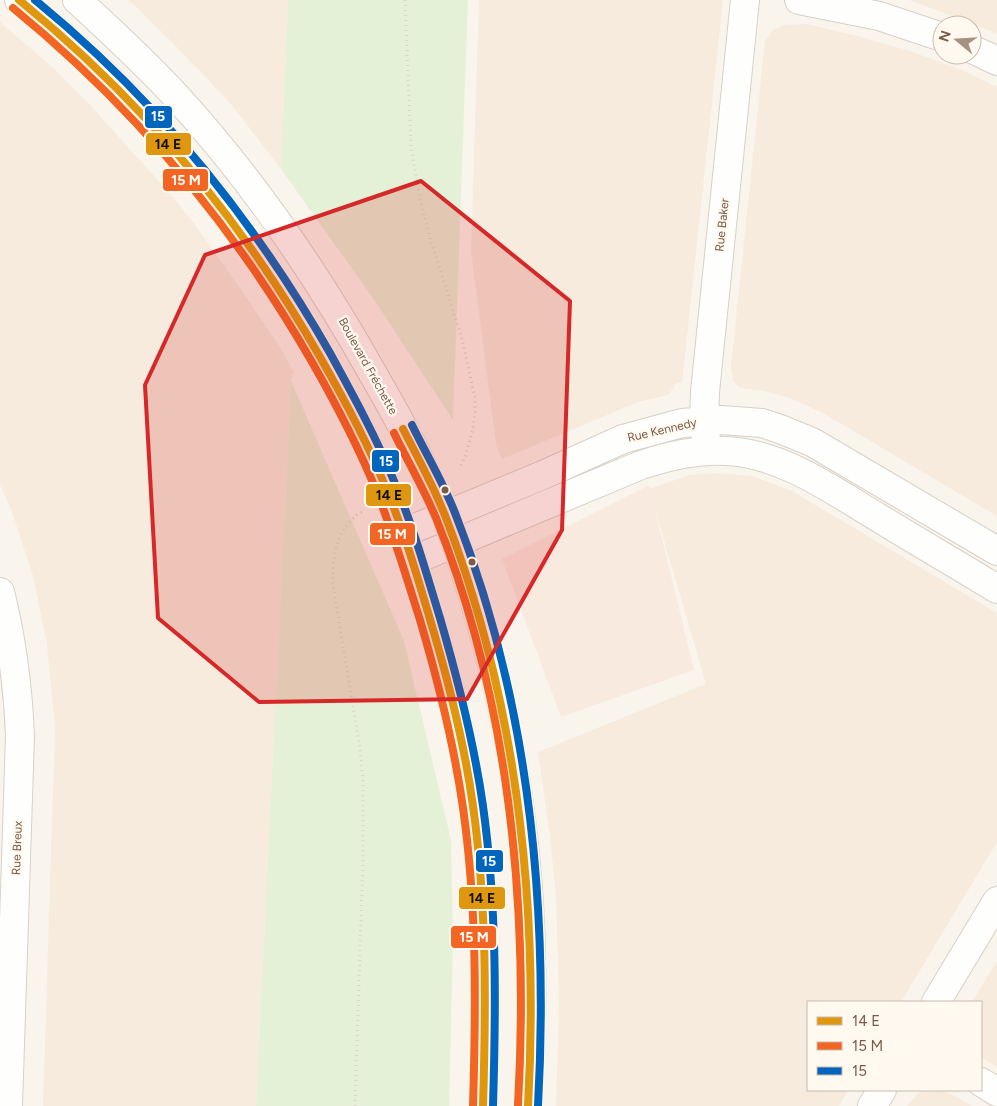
<svg xmlns="http://www.w3.org/2000/svg" width="997" height="1106" font-family="Figtree,sans-serif">
	<rect width="100%" height="100%" fill="#f9f5ed"/>
	<path fill="#f6ebdd" d="M129,0H288L281,169L231,104L173,43Z
		M479,0H723L682,383H677L668,395L638,402L502,459L496,444L471,251Z
		M909,0H997V34L969,22Z
		M0,22L51,66L93,108L171,195L196,226L242,291L278,344L294,372L291,381L256,1106H43L55,729L47,644L33,576L11,509L0,484Z
		M807,24L861,37L910,51L964,71L997,87V516L823,413L790,398L764,391L741,388L733,381L731,367L765,41L773,30L785,25Z
		M715,473L752,476L792,491L997,613V842L901,1002H808V1090H848L839,1106H556L559,1004L556,894L550,838L538,752L706,684L649,489L690,475Z
		M997,961V1067L981,1057V1002H972Z
		M937,1090H944L972,1106H907L918,1093L924,1091L933,1092Z"/>
	<path fill="#f9eae0" d="M649,485L694,670L561,717L502,559Z"/>
	<path fill="#e5f1d6" d="M288,0H468L453,420L375,301L281,169Z
		M291,381L404,641L451,840L453,943L449,1106H256Z"/>
	<g fill="none" stroke-linecap="round" stroke-linejoin="round">
		<g stroke="#d8d0c9" stroke-width="30">
			<path id="street" d="M799,0L879,16L942,37
				M972,49L997,61
				M706,439L704,421L705,392L745,0
				M403,533L543,475L623,439L682,423L721,420L762,423L780,429L812,442L997,551
				M412,561L641,465C669,456 697,449 727,451C783,454 832,490 879,518C918,542 958,565 997,589
				M0,592C12,640 18,687 20,736L8,1106
				M936,1002L997,901
				M981,1082L997,1092
				M872,1106L882,1090"/>
		</g>
		<g stroke="#d9d0c9" stroke-width="30">
			<path id="secondary" d="M19,0C55,29 90,59 122,92C205,176 276,275 333,379C355,419 376,461 392,503C407,542 419,583 431,623C449,682 464,744 473,806C487,905 487,1006 483,1106
				M77,0C111,31 144,62 175,95C253,180 317,274 373,374C399,419 427,470 446,518C498,651 529,814 531,957C532,1006 531,1056 528,1106"/>
		</g>
		<path stroke="#dcd4ce" stroke-width="3" stroke-dasharray="1 4" stroke-linecap="butt" d="M405,0L411,147L420,199L431,241L462,339L475,398V412L473,429L465,457L459,469
			M355,1106L363,858V781L360,749L333,585C332,558 336,526 362,512"/>
		<use href="#street" stroke="#fefefc" stroke-width="28"/>
		<use href="#secondary" stroke="#fefefc" stroke-width="28"/>
		<g stroke="#fff9f0" stroke-width="11">
			<path id="bus-1" d="M19,0C142,100 242,220 320,357C344,399 367,441 385,486C403,528 416,572 429,616C448,679 464,741 473,806C487,905 486,1006 483,1106
				M403,429C418,458 434,487 446,518C518,706 539,906 528,1106"/>
		</g>
		<g stroke="#fff9f0" stroke-width="11">
			<path id="bus-2" d="M13,8C134,107 234,226 312,362C336,404 358,446 376,490C393,532 406,576 420,620C438,681 454,744 463,808C477,906 476,1006 473,1106
				M394,433C408,462 424,489 436,518C510,704 529,908 518,1105"/>
		</g>
		<g stroke="#fff9f0" stroke-width="11">
			<path id="bus-3" d="M35,0C155,98 253,218 330,353C353,395 376,437 394,481C413,526 426,572 440,618C458,680 474,742 483,806C497,906 496,1006 493,1106
				M412,425C426,454 443,482 455,513C529,701 549,905 538,1106"/>
		</g>
		<use href="#bus-1" stroke="#de970f" stroke-width="8"/>
		<use href="#bus-2" stroke="#f26522" stroke-width="8"/>
		<use href="#bus-3" stroke="#0065bd" stroke-width="8"/>
	</g>
	<path fill="#d62828" fill-opacity="0.2" stroke="#d62828" stroke-width="4" stroke-linejoin="round" d="M421,181L570,301L562,530L467,699L259,702L158,618L145,385L205,255Z"/>
	<g fill="#7b5b49" stroke="#fff9f0" stroke-width="2">
		<circle cx="445" cy="490" r="4.5"/>
		<circle cx="472" cy="562" r="4.5"/>
	</g>
	<g text-anchor="middle" dominant-baseline="central" stroke-width="4.5" stroke-linejoin="round" paint-order="stroke">
		<g font-size="12" fill="#7b5b49" stroke="#fff9f0">
			<text transform="translate(722 225) rotate(-84)">Rue Baker</text>
			<text transform="translate(368 366) rotate(61)">Boulevard Fréchette</text>
			<text transform="translate(662 430) rotate(-13)">Rue Kennedy</text>
			<text transform="translate(17 848) rotate(-88)">Rue Breux</text>
		</g>
	</g>
	<g stroke="#fff9f0" stroke-width="2">
		<rect x="144" y="105" width="29" height="24" rx="5" fill="#0065bd"/>
		<rect x="145" y="132" width="47" height="24" rx="5" fill="#de970f"/>
		<rect x="162" y="168" width="47" height="24" rx="5" fill="#f26522"/>
		<rect x="371" y="449" width="29" height="24" rx="5" fill="#0065bd"/>
		<rect x="365" y="483" width="47" height="24" rx="5" fill="#de970f"/>
		<rect x="369" y="522" width="47" height="24" rx="5" fill="#f26522"/>
		<rect x="475" y="849" width="29" height="24" rx="5" fill="#0065bd"/>
		<rect x="458" y="886" width="48" height="24" rx="5" fill="#de970f"/>
		<rect x="450" y="925" width="47" height="24" rx="5" fill="#f26522"/>
	</g>
	<g font-size="14" text-anchor="middle" font-weight="bold" fill="#fff">
		<text x="158" y="121">15</text>
		<text x="186" y="185">15 M</text>
		<text x="386" y="466">15</text>
		<text x="392" y="539">15 M</text>
		<text x="489" y="866">15</text>
		<text x="474" y="942">15 M</text>
	</g>
	<g font-size="14" text-anchor="middle" font-weight="bold" fill="#111">
		<text x="168" y="149">14 E</text>
		<text x="389" y="500">14 E</text>
		<text x="482" y="903">14 E</text>
	</g>
	<rect x="807" y="1001" width="175" height="90" fill="#fff9f0" stroke="#cabaad"/>
	<rect x="817" y="1017" width="25" height="8" fill="#de970f" stroke="#cabaad"/>
	<text x="852" y="1026" font-size="15" fill="#7b5b49">14 E</text>
	<rect x="817" y="1042" width="25" height="8" fill="#f26522" stroke="#cabaad"/>
	<text x="852" y="1051" font-size="15" fill="#7b5b49">15 M</text>
	<rect x="817" y="1067" width="25" height="8" fill="#0065bd" stroke="#cabaad"/>
	<text x="852" y="1076" font-size="15" fill="#7b5b49">15</text>
	<g transform="translate(957 40) rotate(288)"><circle r="24" fill="#fff9f0" stroke="#cabaad"/>
	<path d="M0-4L9 19L0 12L-9 19Z" fill="#a79182"/>
	<text y="-8" font-size="14" font-weight="bold" text-anchor="middle" fill="#7b5b49">N</text>
	</g>
</svg>
